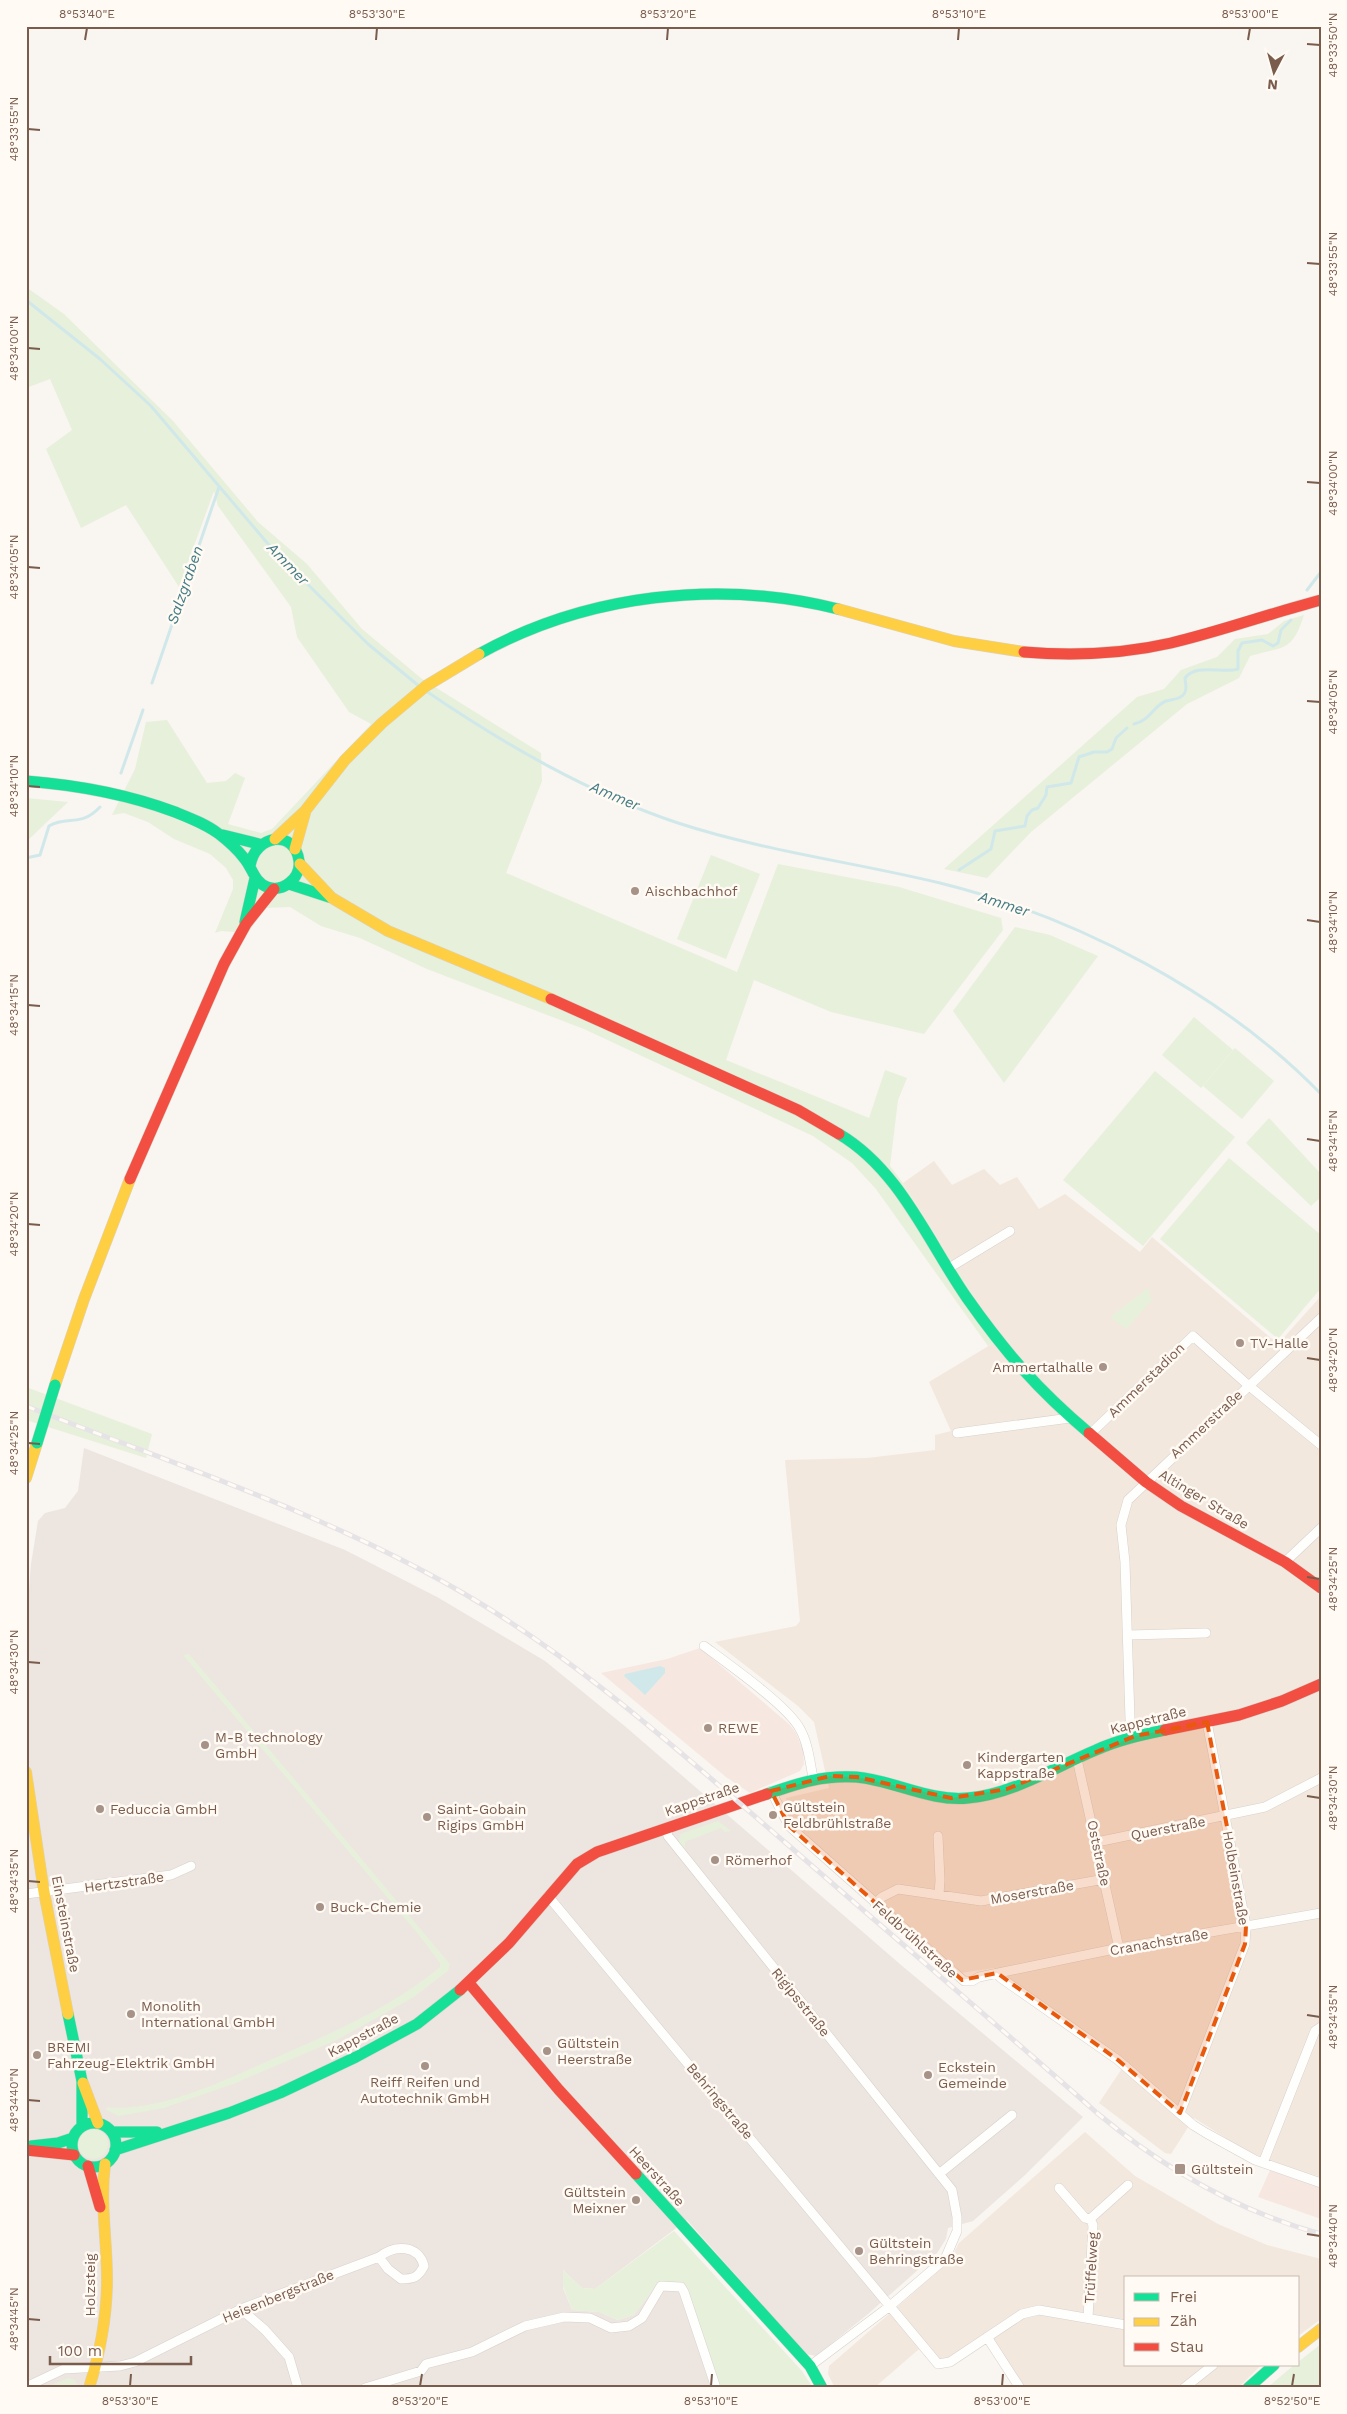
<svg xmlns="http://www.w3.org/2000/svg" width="1347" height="2414" font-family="'Work Sans',sans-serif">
	<rect width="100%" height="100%" fill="#f9f5f0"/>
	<path fill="#f2e8de" d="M934,1161L952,1185L984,1169L1000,1185L1017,1177L1039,1209L1065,1194L1140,1252L1152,1237L1278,1344L1321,1296V2177L1274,2163L1243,2149L1194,2118L1171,2154L1165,2153L1099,2103L1125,2064L994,1968L961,1973L794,1827L787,1815L786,1798L829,1788L814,1722L798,1706L715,1642L796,1626L800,1621L785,1460L867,1458L935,1450V1435L951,1431L929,1382L1000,1339L903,1183Z
		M1085,2132L1135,2176L1218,2224L1267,2245L1321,2259V2319L1298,2336V2278H1126V2365H1261L1238,2388H1023L986,2333L950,2359L940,2360L926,2343L874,2388H835L828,2374L829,2366L949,2262L959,2243Z"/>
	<path fill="#f6e8e1" d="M700,1648L790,1725L796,1733L803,1751L804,1764L800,1771L750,1793L726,1777L601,1673L667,1659Z
		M1270,2170L1321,2188V2219L1258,2197Z"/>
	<path fill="#ede5e0" d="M84,1448L345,1550L437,1597L545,1661L627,1728L901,1965L1083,2117L1025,2175L973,2221L948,2228L946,2239L937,2253L868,2314L816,2356L806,2354L687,2220L595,2289L582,2288L563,2270V2288L572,2310L599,2312L618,2320L634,2315L658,2283L685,2282L721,2388H26V1631L31,1564L38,1521L45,1513L65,1508L78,1491Z"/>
	<path fill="#e7f0db" d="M26,287L64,314L173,421L258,522L307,564L362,629L422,679L541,753L542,781L506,873L737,972L778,864L899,887L1001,918L1003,930L924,1034L831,1012L754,980L726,1060L869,1118L885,1070L907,1078L898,1100L890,1166L903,1183L1001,1339L988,1346L876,1189L852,1163L813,1136L584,1029L427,969L360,938L321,926L290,907L265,908L248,933L221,931L215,933L233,889V880L226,868L210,854L174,839L148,822L124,813L112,815L135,769L146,722L167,720L207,783L226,781L235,773L245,778L228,824L261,833L272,829L371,724L349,712L297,637L291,607L218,506L214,491L179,587L126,505L81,528L46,449L72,430L50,379L26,388Z
		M1304,615C1292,652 1285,646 1250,656L1239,678L1187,704L1031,832L987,878L944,869L1137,697L1164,689L1181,670L1217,657L1235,639L1268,634L1284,621Z
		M26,798L68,802L26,842Z
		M711,855L760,874L726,959L677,939Z
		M1015,927L1050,935L1098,956L1004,1083L953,1011Z
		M1194,1017L1233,1050L1201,1088L1162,1055Z
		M1235,1048L1274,1081L1242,1119L1203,1086Z
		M1155,1071L1235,1137L1143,1246L1063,1180Z
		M1269,1118L1321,1174V1197L1311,1206L1246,1143Z
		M1229,1158L1321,1235V1288L1278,1339L1160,1239Z
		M1148,1288L1152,1300L1126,1329L1110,1317Z
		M26,1387L152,1434L146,1458L26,1420Z
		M189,1654L450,1964L448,1971L414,1997L337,2040L236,2083L164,2108L119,2116L106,2110L107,2107C160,2112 222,2081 270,2060C329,2034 389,2009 440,1967V1963L418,1934L183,1655Z
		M718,1821L731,1831L725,1832L721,1828L685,1842V1849L683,1850L679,1842L680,1834Z
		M78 2144a15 15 0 1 1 30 0a15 15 0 1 1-30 0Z
		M674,2231L802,2371L813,2388H721L685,2282L658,2283L634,2315L618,2320L599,2312L572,2310L563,2286V2270L582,2288L595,2289Z
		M1321,2344V2388H1267L1294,2365H1298V2362Z
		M68,2378L75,2380L79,2388H44Z"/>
	<path fill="#d0e8ea" d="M660,1666L665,1668V1673L645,1695L624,1676L625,1674Z"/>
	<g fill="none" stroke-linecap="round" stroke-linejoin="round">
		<path stroke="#d0e8ea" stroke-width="3" d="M26,300L100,359L151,406L274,551L368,644L419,686
			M1307,590L1321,572
			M152,683L219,487
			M426,691C504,744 588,793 678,823C764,851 853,862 940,883C1077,917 1223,993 1321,1094
			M1134,724C1151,720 1153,706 1166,701C1172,699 1180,700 1184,694C1188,689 1185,683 1185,678C1196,663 1223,674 1238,669V651L1242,643L1262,640L1273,646L1278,643L1281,630L1291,620
			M121,773L143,710
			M26,858L40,855L49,826C68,815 80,828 100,807
			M959,870L991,849L995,831L1025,826L1027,816L1032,810L1038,808L1046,795L1047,787L1071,783L1079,757L1094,752H1107L1112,749L1116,738L1127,728"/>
		<g stroke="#d7d1cb" stroke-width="10">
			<path id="street" d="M949,1268L1010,1231
				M957,1433L1070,1418
				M1089,1435L1193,1336L1248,1385L1321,1445
				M1285,1562L1321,1528
				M1128,1635L1206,1633
				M704,1646C727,1663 788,1706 800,1729C808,1743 810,1762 813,1778
				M1135,1736L1130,1719L1125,1562L1121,1525L1128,1500L1321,1318
				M1077,1759L1119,1948
				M771,1791L789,1826L964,1981H972L979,1977L1119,1948L1321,1913
				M666,1828L668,1836L952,2190L957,2217V2231L945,2259L890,2306L810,2366
				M938,1836L940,1880L939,1895
				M1097,1842L1265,1807L1321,1778
				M26,1894L171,1875L191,1866
				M548,1896L938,2364L950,2362L1022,2314L1039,2310L1126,2325
				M875,1904L882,1897L898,1889L981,1901L1105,1879
				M997,1974L1001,1978L1118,2060L1193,2125L1206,2133L1255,2160L1321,2183
				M1180,2113L1245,1944L1246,1926L1207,1722
				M1263,2163L1315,2031L1321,2027
				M939,2174L1012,2115
				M1059,2188L1085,2218L1090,2219L1093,2225L1088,2318
				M1090,2219L1128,2185
				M241,2309L265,2330L289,2357L298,2388
				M987,2337L1020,2388
				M26,2387L64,2369L120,2366L135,2362L241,2309L379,2257C395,2244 419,2245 424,2266C418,2278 413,2279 401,2279L388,2269L379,2257
				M365,2388L421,2371L426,2364L472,2352L525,2326L564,2317L590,2318L611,2328L629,2326L642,2318L661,2286L681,2287L684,2292L716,2388
				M1184,2388L1213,2365"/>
		</g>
		<g stroke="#d9d2cb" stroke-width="12">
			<path id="fast" d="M479,654C587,594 719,579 838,609
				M26,781C77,785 127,794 175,812C190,818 206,824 219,834C228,841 237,849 244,858C252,867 254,882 267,887C283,893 301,878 299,861C295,829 255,834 250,866
				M223,835L259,844
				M289,884L329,897
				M245,922L255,878
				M839,1134C900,1170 928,1242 967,1298C1005,1352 1038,1390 1089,1433
				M767,1794C799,1783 822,1775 856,1777C893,1780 930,1802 968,1798C1013,1794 1055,1767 1096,1750C1118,1740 1141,1735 1165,1730
				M68,2014L82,2081V2126
				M72 2145a22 22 0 1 1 44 0a22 22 0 1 1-44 0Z
				M112,2132H157
				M31,2146L58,2143L73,2138
				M115,2150L229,2113L280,2093L356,2057L417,2024L460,1990
				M636,2174L810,2366L822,2388
				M1248,2388L1274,2365"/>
		</g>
		<g stroke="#d9d2cb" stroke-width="12">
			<path id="slow" d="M838,609L954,641L1024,652
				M275,839L305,811L345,760L382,723L426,686L479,654
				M295,849L305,813
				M300,864L332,898L388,931L551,999
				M55,1385L84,1299L130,1179
				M26,1478L37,1443
				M26,1772L44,1892L68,2014
				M83,2083L98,2123
				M1298,2347L1321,2329
				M89,2388C100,2353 107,2316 107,2279C107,2240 100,2203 105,2164"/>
		</g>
		<g stroke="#d9d2cb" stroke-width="12">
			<path id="jam" d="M1024,652C1073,656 1123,654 1171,643C1222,631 1271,613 1321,600
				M551,999L798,1110L839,1134
				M130,1179L224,964L246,924L274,889
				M1089,1433L1146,1482L1181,1506L1285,1562L1321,1588
				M1165,1730L1239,1715L1282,1701L1321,1684
				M469,1983L559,2090L636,2174
				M460,1990L509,1943L577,1864L597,1852L767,1794
				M26,2150L74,2155
				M88,2166L100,2207"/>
		</g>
		<use href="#street" stroke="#fefefd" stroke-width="9"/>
		<use href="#fast" stroke="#16e098" stroke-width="11"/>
		<use href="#slow" stroke="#ffcf43" stroke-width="11"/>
		<use href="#jam" stroke="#f24e42" stroke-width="11"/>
		<g stroke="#e6e3e7" stroke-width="5">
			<path id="rail" d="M26,1406C173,1464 325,1513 463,1593C582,1662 683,1755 787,1844C890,1934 994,2022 1097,2113C1163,2168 1237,2211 1321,2234"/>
		</g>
		<use href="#rail" stroke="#fffaf3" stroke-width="3" stroke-dasharray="9" stroke-linecap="butt"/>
		<g stroke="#d9d2cb" stroke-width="12" stroke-linecap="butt">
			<path id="fast-bridge" d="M37,1443L55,1385"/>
		</g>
		<use href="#fast-bridge" stroke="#16e098" stroke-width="11"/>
	</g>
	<path fill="#e8590c" fill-opacity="0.2" stroke="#e8590c" stroke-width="4" stroke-dasharray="10 6" stroke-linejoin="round" d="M1207,1722L1246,1926L1245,1944L1180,2113L1118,2060L997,1973L962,1980L789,1826L771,1791L830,1776L857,1777L951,1798L1007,1789L1135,1736Z"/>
	<path fill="none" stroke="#7a5c4d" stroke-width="2" d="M85,40L87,28M376,40L377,28M667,40L668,28M958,40L959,28M1248,40L1250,28M1307,44L1320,45M28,129L40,130M1307,263L1320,264M28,348L40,349M1307,482L1320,483M28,567L40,568M1307,701L1320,702M28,786L40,787M1307,920L1320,922M28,1005L40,1006M1307,1139L1320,1141M28,1224L40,1225M1307,1358L1320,1360M28,1443L40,1444M1307,1577L1320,1579M28,1662L40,1663M1307,1796L1320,1798M28,1881L40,1882M1307,2015L1320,2017M28,2100L40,2101M1307,2234L1320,2236M28,2319L40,2320M130,2386L131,2374M420,2386L422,2374M711,2386L712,2374M1002,2386L1003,2374M1292,2386L1294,2374"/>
	<g fill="#a69286" stroke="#fffaf3" stroke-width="2">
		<circle cx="635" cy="891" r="5"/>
		<circle cx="1240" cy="1343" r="5"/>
		<circle cx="1103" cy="1367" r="5"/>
		<circle cx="708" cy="1728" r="5"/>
		<circle cx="205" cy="1745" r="5"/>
		<circle cx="967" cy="1765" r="5"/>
		<circle cx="100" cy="1809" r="5"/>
		<circle cx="773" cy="1815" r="5"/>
		<circle cx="427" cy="1817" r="5"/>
		<circle cx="715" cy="1860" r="5"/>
		<circle cx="320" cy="1907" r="5"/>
		<circle cx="131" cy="2014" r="5"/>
		<circle cx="547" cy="2051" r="5"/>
		<circle cx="37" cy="2055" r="5"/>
		<circle cx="425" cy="2066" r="5"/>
		<circle cx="928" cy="2075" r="5"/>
		<rect x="1174" y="2163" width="12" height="12" rx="2.5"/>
		<circle cx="636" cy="2200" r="5"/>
		<circle cx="859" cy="2251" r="5"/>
	</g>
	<g text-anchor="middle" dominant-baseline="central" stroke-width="5" stroke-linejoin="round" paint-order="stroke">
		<g font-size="14" fill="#7a5c4d" stroke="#fffaf3" text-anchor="start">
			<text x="645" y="891">Aischbachhof</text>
			<text x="1250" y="1343">TV-Halle</text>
			<text x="1093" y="1367" text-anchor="end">Ammertalhalle</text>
			<text x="718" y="1728">REWE</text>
			<text x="215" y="1737">M-B technology<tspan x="215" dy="16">GmbH</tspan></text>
			<text x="977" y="1757">Kindergarten<tspan x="977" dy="16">Kappstraße</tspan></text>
			<text x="783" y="1807">Gültstein<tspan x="783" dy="16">Feldbrühlstraße</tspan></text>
			<text x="110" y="1809">Feduccia GmbH</text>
			<text x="437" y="1809">Saint-Gobain<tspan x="437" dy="16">Rigips GmbH</tspan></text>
			<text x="725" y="1860">Römerhof</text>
			<text x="330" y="1907">Buck-Chemie</text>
			<text x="141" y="2006">Monolith<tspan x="141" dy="16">International GmbH</tspan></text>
			<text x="557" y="2043">Gültstein<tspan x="557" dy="16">Heerstraße</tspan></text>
			<text x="47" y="2047">BREMI<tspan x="47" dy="16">Fahrzeug-Elektrik GmbH</tspan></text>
			<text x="938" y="2067">Eckstein<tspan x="938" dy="16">Gemeinde</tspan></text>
			<text x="425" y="2082" text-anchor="middle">Reiff Reifen und<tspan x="425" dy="16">Autotechnik GmbH</tspan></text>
			<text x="1191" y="2169">Gültstein</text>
			<text x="626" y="2192" text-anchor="end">Gültstein<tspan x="626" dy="16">Meixner</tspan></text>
			<text x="869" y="2243">Gültstein<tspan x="869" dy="16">Behringstraße</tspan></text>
		</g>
		<g font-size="14" fill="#7a5c4d" stroke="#fffaf3">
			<text transform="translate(1146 1380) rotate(-44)">Ammerstadion</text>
			<text transform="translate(1206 1424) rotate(-43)">Ammerstraße</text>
			<text transform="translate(1204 1499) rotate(31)">Altinger Straße</text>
			<text transform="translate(1148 1720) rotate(-14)">Kappstraße</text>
			<text transform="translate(702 1799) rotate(-19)">Kappstraße</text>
			<text transform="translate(1168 1828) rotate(-11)">Querstraße</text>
			<text transform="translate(1099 1853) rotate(78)">Oststraße</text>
			<text transform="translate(1236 1878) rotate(80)">Holbeinstraße</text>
			<text transform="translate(124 1882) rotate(-8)">Hertzstraße</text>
			<text transform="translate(1032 1892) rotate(-10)">Moserstraße</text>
			<text transform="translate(66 1924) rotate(79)">Einsteinstraße</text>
			<text transform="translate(915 1939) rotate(42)">Feldbrühlstraße</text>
			<text transform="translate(1159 1942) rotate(-10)">Cranachstraße</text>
			<text transform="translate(801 2002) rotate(51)">Rigipsstraße</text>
			<text transform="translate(363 2035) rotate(-28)">Kappstraße</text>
			<text transform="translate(720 2101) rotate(50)">Behringstraße</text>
			<text transform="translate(657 2176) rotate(48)">Heerstraße</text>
			<text transform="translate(1091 2268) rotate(-87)">Trüffelweg</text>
			<text transform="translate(90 2285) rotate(-90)">Holzsteig</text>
			<text transform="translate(278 2296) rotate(-22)">Heisenbergstraße</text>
		</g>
		<g font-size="15" font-style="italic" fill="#437c86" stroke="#fffaf3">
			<text transform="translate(288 564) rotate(46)">Ammer</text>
			<text transform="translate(185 585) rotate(-71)">Salzgraben</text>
			<text transform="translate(615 796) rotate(23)">Ammer</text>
			<text transform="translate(1004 904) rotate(18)">Ammer</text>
		</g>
	</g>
	<rect width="1347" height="2414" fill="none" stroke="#fffaf3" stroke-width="55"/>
	<rect x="1124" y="2276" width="175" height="90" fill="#fffaf3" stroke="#cabbb1"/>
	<rect x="1134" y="2293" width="25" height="8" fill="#16e098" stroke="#cabbb1"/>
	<text x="1170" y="2302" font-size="15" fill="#7a5c4d">Frei</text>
	<rect x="1134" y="2318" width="25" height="8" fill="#ffcf43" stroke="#cabbb1"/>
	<text x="1170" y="2326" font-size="15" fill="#7a5c4d">Zäh</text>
	<rect x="1134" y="2343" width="25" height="8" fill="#f24e42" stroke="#cabbb1"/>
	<text x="1170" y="2352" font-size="15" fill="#7a5c4d">Stau</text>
	<g transform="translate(1274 72) rotate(186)" stroke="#fffaf3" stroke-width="4" paint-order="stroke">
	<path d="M0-4L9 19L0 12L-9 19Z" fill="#7a5c4d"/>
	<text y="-8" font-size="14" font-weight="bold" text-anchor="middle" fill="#7a5c4d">N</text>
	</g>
	<path d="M50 2356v8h141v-8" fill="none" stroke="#7a5c4d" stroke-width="2.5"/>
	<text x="58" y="2356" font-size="15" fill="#7a5c4d" stroke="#fffaf3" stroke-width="4" paint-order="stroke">100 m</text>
	<rect x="28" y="28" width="1292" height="2358" fill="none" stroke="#7a5c4d" stroke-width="2"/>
	<g font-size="12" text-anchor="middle" fill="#7a5c4d">
		<text x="87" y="18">8°53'40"E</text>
		<text x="377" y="18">8°53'30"E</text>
		<text x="668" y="18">8°53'20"E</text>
		<text x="959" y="18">8°53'10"E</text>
		<text x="1250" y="18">8°53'00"E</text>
		<text transform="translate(1333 45) rotate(-90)" y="4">48°33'50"N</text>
		<text transform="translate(14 129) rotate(-90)" y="4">48°33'55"N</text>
		<text transform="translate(1333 264) rotate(-90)" y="4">48°33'55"N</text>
		<text transform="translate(14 348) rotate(-90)" y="4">48°34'00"N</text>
		<text transform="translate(1333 483) rotate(-90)" y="4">48°34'00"N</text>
		<text transform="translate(14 567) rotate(-90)" y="4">48°34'05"N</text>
		<text transform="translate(1333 702) rotate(-90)" y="4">48°34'05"N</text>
		<text transform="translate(14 786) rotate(-90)" y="4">48°34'10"N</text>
		<text transform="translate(1333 922) rotate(-90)" y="4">48°34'10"N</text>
		<text transform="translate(14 1005) rotate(-90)" y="4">48°34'15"N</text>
		<text transform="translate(1333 1141) rotate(-90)" y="4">48°34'15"N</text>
		<text transform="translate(14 1224) rotate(-90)" y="4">48°34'20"N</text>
		<text transform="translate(1333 1360) rotate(-90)" y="4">48°34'20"N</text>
		<text transform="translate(14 1443) rotate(-90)" y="4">48°34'25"N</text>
		<text transform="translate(1333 1579) rotate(-90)" y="4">48°34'25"N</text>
		<text transform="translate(14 1662) rotate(-90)" y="4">48°34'30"N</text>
		<text transform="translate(1333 1798) rotate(-90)" y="4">48°34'30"N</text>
		<text transform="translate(14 1881) rotate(-90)" y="4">48°34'35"N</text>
		<text transform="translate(1333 2017) rotate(-90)" y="4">48°34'35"N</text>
		<text transform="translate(14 2100) rotate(-90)" y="4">48°34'40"N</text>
		<text transform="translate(1333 2236) rotate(-90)" y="4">48°34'40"N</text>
		<text transform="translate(14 2319) rotate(-90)" y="4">48°34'45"N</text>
		<text x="130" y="2405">8°53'30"E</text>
		<text x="420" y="2405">8°53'20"E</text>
		<text x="711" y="2405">8°53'10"E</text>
		<text x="1002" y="2405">8°53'00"E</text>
		<text x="1292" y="2405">8°52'50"E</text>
	</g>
</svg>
